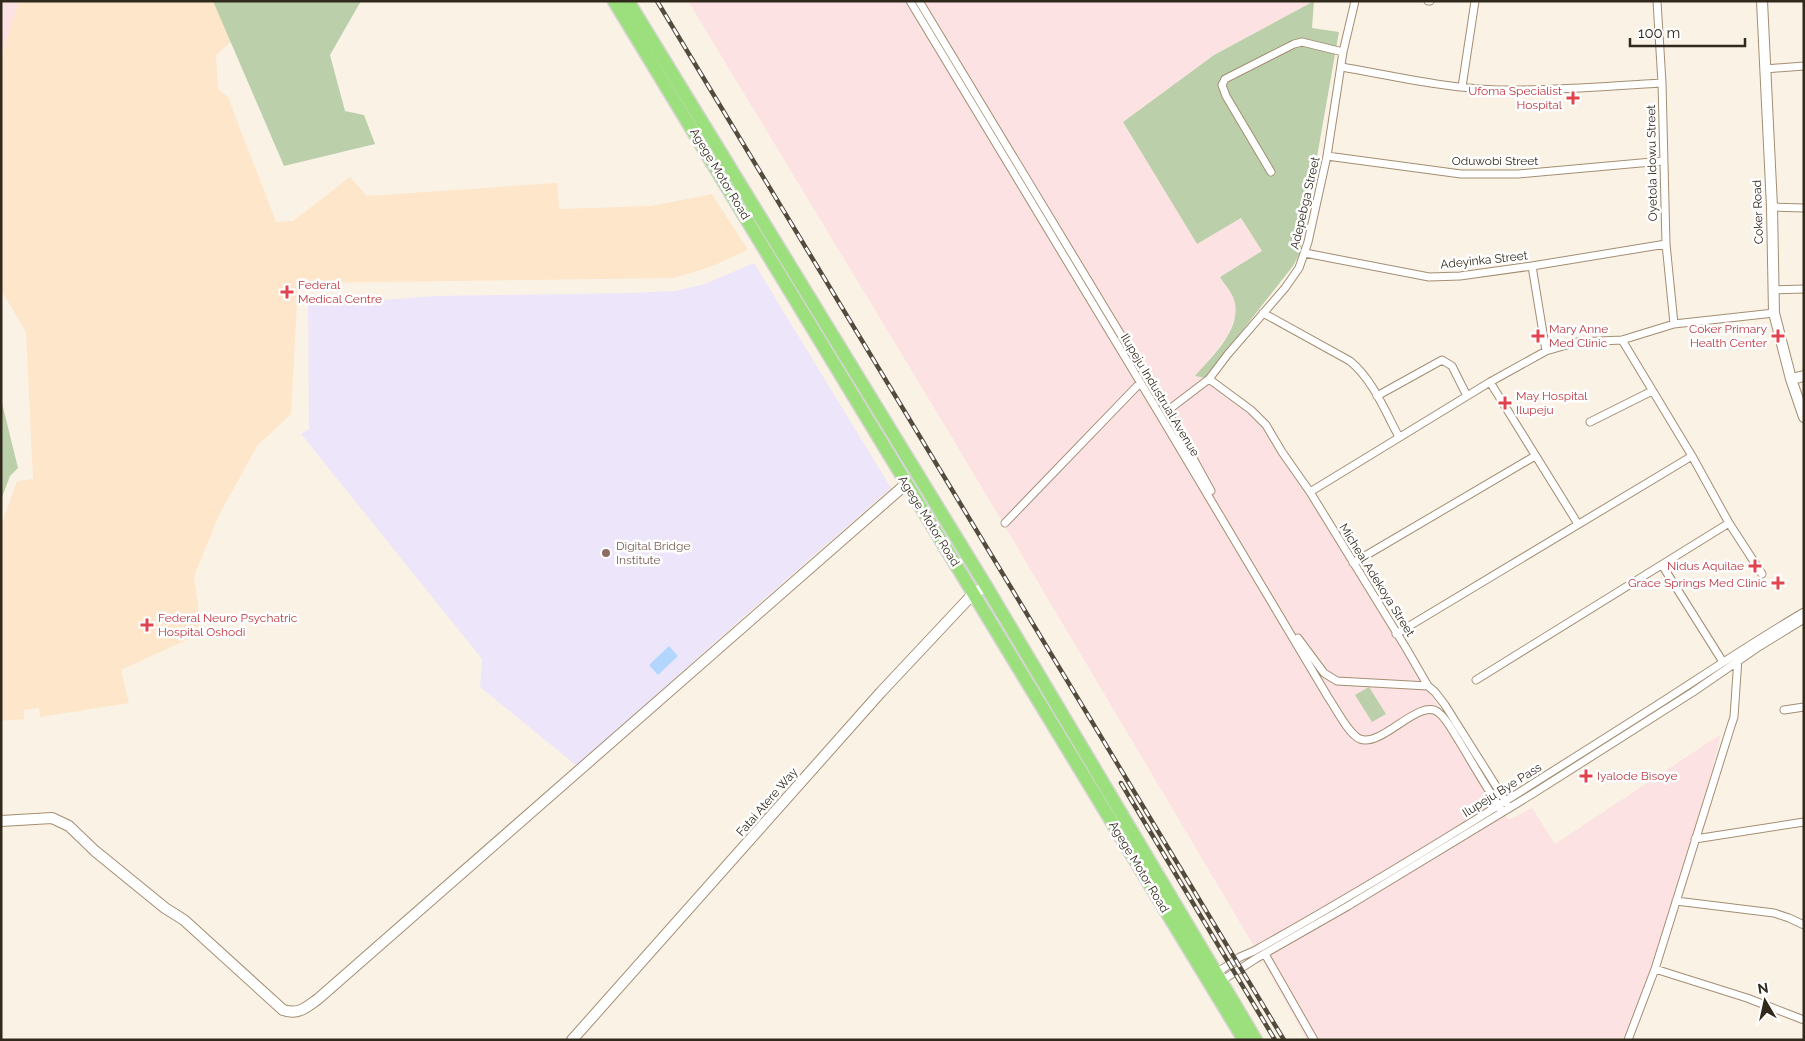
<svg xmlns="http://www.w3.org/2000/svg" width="1805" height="1041" font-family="Raleway,sans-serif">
	<rect width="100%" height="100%" fill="#fbf2e6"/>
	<path fill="#fde6c9" d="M19,1H245L234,39L216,55L218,89L228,97L276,222L293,221L350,177L367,196L557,183L559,209L651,206L712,194L748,250L707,268L674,278L298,283L291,414L257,446L219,515L194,576L201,629L193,637L121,670L129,703L40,717L39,708L24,710V719L1,721V520H3L17,481L33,479L26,332L1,290V58Z"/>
	<path fill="#fde2e3" d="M1,1H19L1,58Z
		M688,1H1314L1214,55L1123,122L1197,244L1241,218L1262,251L1220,277L1234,298L1236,314L1228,335L1196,376L1205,378L1213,387L1269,429L1508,820L1532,808L1555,844L1721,734L1685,875L1628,1040H1307L1264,963L950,434Z"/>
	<path fill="#ede5fa" d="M754,263L891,488L741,619L577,766L480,687L482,659L301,434L309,429L308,300L369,301L436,296L628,293L675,291L705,284Z"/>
	<path fill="#bbd0aa" d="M213,1H361L330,55L345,111L364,115L375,144L284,166Z
		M1314,1L1312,28L1339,32L1300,253L1293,266L1205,378L1195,376C1212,356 1245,327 1233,297C1230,290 1224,284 1220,277L1262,251L1241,218L1197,244L1123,122L1214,55Z
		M1,399L18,468L10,476L1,500Z
		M1369,687L1386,714L1372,722L1355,695Z"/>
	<path fill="#b3d6ff" d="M669,646L678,656L658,675L649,665Z"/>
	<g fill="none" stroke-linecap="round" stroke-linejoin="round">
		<g stroke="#a38e72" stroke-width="9">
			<path id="street" d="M910,1L1160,415L1328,697C1335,707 1349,735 1360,739C1382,748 1420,696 1439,713C1447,719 1453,732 1459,741C1473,764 1487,789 1503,812
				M919,1L1167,411L1211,491
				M1428,1H1430
				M1657,1L1662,83L1666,244L1674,324
				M1342,67C1393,76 1445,88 1497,90C1552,91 1607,86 1662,83
				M1765,69L1804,66
				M1462,87L1475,1
				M1327,156L1461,174H1518L1663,161
				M1271,172L1226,96L1222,85L1225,79L1294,44L1302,42L1343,52
				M1772,207L1804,208
				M1305,253L1429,277L1460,276L1532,266L1666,244
				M1532,266L1546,351
				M1774,290L1804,289
				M1263,313L1350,361C1373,380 1385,411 1399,437
				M1622,340L1692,456L1729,523L1762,574
				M1209,379L1251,410L1266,425L1282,452L1310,492L1406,648L1428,686L1435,692L1445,705L1508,805
				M1490,382L1578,524
				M1377,396L1442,360L1452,366L1467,396
				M1167,411L1209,379L1228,354L1285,288L1299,268L1308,242L1327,156L1343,52L1355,1
				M1590,422L1652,391
				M1310,492L1490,382L1546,351L1577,342L1622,340L1674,324L1774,313
				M1005,523L1140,383
				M1353,563L1535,456
				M1662,565L1723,662
				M1396,634L1692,456
				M1298,638L1324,673L1337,681L1428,686
				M1476,680L1729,523
				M1784,710L1804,707
				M1695,839L1804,822
				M1676,901L1774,913L1789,918L1804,925
				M1265,954L1314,1040
				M1655,969L1747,998L1804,1020
				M1215,974L1240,957L1254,951C1390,875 1522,791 1654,707C1704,675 1753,642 1804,612
				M1218,983L1257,958L1348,906L1534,793L1693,692L1757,648L1804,619
				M1628,1040L1655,969L1731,726L1734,717L1738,658"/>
		</g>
		<g stroke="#a38e72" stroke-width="12">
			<path id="secondary" d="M1762,1L1772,207L1774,313L1791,379L1804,417
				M1791,379L1804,376
				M1,821L52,818L69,826L95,851L165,908L184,920L283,1010C299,1015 305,1008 318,999L906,484
				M572,1040L881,692L973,594L986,586"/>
		</g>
		<g stroke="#d6d4d2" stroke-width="15">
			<path id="highway" d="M614,1L1244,1040
				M628,1L986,586L1256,1040"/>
		</g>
		<use href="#street" stroke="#fff" stroke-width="7"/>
		<use href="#secondary" stroke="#fff" stroke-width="10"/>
		<use href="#highway" stroke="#9ce07d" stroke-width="12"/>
		<g stroke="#544b3f" stroke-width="4.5">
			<path id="rail" d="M657,1L1284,1040
				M1121,783L1275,1040"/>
		</g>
		<use href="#rail" stroke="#fff" stroke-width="2.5" stroke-dasharray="8" stroke-linecap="butt"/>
	</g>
	<g fill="#e0444e" stroke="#fff" stroke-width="2">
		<path d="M1570.5 90.5h5v5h5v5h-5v5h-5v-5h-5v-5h5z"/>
		<path d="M284.5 284.5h5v5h5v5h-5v5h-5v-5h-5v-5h5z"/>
		<path d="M1535.5 328.5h5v5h5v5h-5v5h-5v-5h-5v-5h5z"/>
		<path d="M1775.5 328.5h5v5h5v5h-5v5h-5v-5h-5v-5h5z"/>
		<path d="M1502.5 395.5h5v5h5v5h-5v5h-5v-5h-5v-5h5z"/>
		<path d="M1752.5 558.5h5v5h5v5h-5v5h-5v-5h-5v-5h5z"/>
		<path d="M1775.5 575.5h5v5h5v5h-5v5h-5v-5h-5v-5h5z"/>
		<path d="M144.5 617.5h5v5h5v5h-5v5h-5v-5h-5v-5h5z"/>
		<path d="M1583.5 768.5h5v5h5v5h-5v5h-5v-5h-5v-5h5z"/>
	</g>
	<circle fill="#8d6e63" stroke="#fff" stroke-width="2" cx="606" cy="553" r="5"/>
	<g text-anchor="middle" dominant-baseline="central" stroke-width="5" stroke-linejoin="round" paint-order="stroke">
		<g font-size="12" fill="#be3a42" stroke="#fff" text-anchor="start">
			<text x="1562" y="91" text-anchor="end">Ufoma Specialist<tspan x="1562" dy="14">Hospital</tspan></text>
			<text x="298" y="285">Federal<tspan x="298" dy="14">Medical Centre</tspan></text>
			<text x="1549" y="329">Mary Anne<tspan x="1549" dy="14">Med Clinic</tspan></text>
			<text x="1767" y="329" text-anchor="end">Coker Primary<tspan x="1767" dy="14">Health Center</tspan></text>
			<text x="1516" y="396">May Hospital<tspan x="1516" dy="14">Ilupeju</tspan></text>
			<text x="1744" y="566" text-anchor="end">Nidus Aquilae</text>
			<text x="1767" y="583" text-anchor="end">Grace Springs Med Clinic</text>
			<text x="158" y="618">Federal Neuro Psychatric<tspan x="158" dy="14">Hospital Oshodi</tspan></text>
			<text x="1597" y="776">Iyalode Bisoye</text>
		</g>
		<g font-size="12" fill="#32291d" stroke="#fff">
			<text x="1495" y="161">Oduwobi Street</text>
			<text transform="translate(1652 163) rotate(-91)">Oyetola Idowu Street</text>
			<text transform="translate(720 174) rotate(59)">Agege Motor Road</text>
			<text transform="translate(1305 203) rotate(-77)">Adepebga Street</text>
			<text transform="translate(1758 212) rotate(-92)">Coker Road</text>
			<text transform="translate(1484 260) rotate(-6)">Adeyinka Street</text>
			<text transform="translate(1160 395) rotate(59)">Ilupeju Industrual Avenue</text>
			<text transform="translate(929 521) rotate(58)">Agege Motor Road</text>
			<text transform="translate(1377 580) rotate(58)">Micheal Adekoya Street</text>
			<text transform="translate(1502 790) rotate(-32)">Ilupeju Bye Pass</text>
			<text transform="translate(767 802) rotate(-49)">Fatai Atere Way</text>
			<text transform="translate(1139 867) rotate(59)">Agege Motor Road</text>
		</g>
		<g font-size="12" fill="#785e54" stroke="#fff" text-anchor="start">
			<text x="616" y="546">Digital Bridge<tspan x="616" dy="14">Institute</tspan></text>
		</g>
	</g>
	<rect width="1805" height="1041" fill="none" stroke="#32291d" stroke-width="5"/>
	<g transform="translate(1765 1001) rotate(351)" stroke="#ffffff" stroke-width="4" paint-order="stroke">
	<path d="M0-4L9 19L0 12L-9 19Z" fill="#32291d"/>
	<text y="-8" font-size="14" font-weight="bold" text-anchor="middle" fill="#32291d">N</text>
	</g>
	<path d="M1630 38v8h115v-8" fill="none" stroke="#32291d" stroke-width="2.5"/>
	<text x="1638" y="38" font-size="15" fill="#32291d" stroke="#ffffff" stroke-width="4" paint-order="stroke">100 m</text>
</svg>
